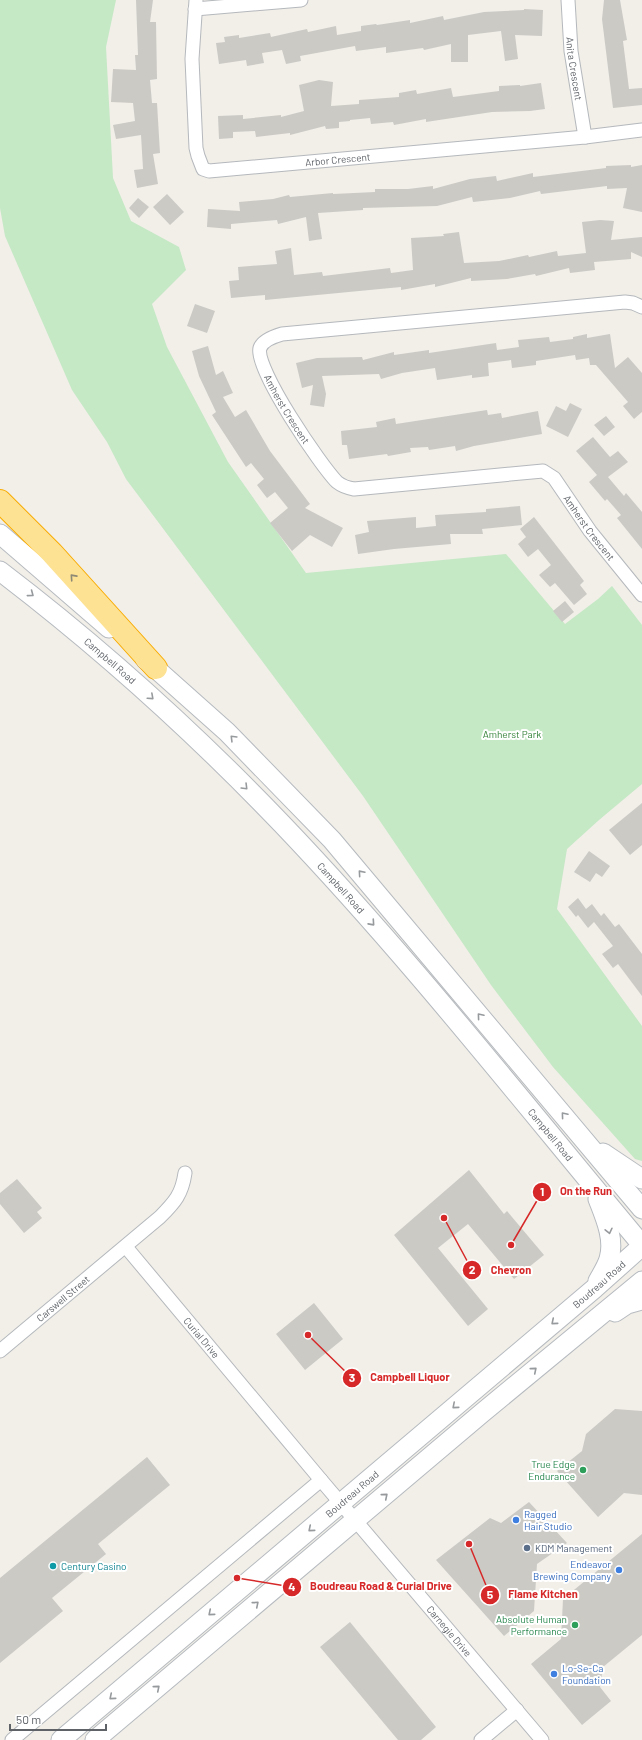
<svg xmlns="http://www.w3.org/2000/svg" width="642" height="1740" font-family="Barlow,sans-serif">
	<rect width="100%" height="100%" fill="#f1efe8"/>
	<path fill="#c5e8c5" d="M0,0H116L106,47L113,178L131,221L179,247L186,270L152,304L167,347L228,462L306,573L506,554L565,624L598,599L612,586L642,625V784L599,820L567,849L557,909L642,1026V1161L635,1159L553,1067L491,985L363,796L126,479L107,442L72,390L5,236L0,208Z"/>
	<path fill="#cccac5" d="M136,0H153L150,22H156L157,79L150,80L152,103H157L160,153L153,154L158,184L137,188L134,170L143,169L141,135L116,139L113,125L135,121L133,103L111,102L113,69L136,70L135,55H138Z
		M604,0H620L627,40L623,41L629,89L642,88V105L613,108L602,19Z
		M524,9L543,10L542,36L515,35L518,59L505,61L501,31L468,35V62H451V44L424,50L423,48L386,53V47L356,51L355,46L300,56L301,61L286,64L282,50L262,53L264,63L247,66L246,60L219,64L216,43L225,42L224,37L239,35V38L270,33L271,37L307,29L308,32L336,26L337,35L361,31V26L376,24L377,25L410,20V23L443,16L444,20L484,12L524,10Z
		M319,80L333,82L331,106L359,104V100L399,97V93L416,90L417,94L451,88L453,97L499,91V86L520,85V86L541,83L545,109L530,111L492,112L426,122V119L394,125L393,122L371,124L370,118L350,120V121L339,122V128L326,129L325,126L290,135V133L256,137L255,131L233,132V138L219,139L218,116L243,115V119L281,115V117L304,111L299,85Z
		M631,165V167L642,165V212L623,208L627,188L607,189V186L541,194L540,191L510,198L473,202L472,197L437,206L363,208V210L318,213L322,239L309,241L306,217L278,224L277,220L231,224V229L207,227L208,209L240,211L239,202L273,199L289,195L290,197L333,193V194L375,192V189H408L433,186V189L470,179L496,176L497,181L533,173V177L606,168V166Z
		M167,194L184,212L170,225L153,207Z
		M138,198L149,207L139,218L129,208Z
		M600,220L614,221L611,240L642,237V257L631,252V259L594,262L595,270L570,273L569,268L536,276L535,274L507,279L471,281V278L435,287V284L401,290V287L265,300V295L231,298L229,281L239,280L238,267L277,264L275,251L291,248L294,275L322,272L323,276L390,268L391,273L413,270L411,238L444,236L443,234L459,232L464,263L499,261L528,255L529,257L557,251L558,256L586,253L582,222Z
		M195,304L215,311L207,333L187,326Z
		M587,334V338L610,334L615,368L628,357L642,373V412L634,419L623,406L628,402L596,365H590L589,358L576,360L575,355L536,361V365L512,368L511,360L488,363L489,376L472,378V375L437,380L435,368L402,373L381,379L379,374L322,376L326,394L324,407L310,405L313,385L302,388L296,363L317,358L362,357L363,360L394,352V355L429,350V353L496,343L497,350L519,347L518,340L549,337L550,342L573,339V337Z
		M208,346L216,375L223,371L233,393L223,397L235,417L246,410L270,451L310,504L305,508L343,528L332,547L310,535L292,551L270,523L288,508L275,492L267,498L257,485L264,479L251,463L246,467L212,415L216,412L199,376L192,351Z
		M570,403L582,409L568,437L546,426L556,406L566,411Z
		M487,410L488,415L501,413L502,418L538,411L542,434L474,446L456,451L455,446L429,450L428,447L410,448L411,452L388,456L387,454L349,459L347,445H342L341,431L377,427L376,422L395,418L396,424Z
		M606,416L615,427L604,436L594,425Z
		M593,437L610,457L618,451L628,462L608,477L624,496L626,493L642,512V549L617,518L621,515L607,499L605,501L589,482L597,475L576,451Z
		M520,506L522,525L482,529L483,534H450L451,544L394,549L358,554L355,535L369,532L367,521L416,517V528L436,526L435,515L486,512V509Z
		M534,517L584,581L580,585L587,594L574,605L555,583L550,587L539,575L551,565L538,549L528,557L518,544L526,537L520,529Z
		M565,601L574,612L562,622L553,611Z
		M642,803V845L630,855L609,830Z
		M589,851L610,866L602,877L596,873L590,882L574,872Z
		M578,898L586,909L592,904L601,916L604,913L615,927L619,924L642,954V996L618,964L613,968L602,954L613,946L594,922L588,928L578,915L576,917L568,907Z
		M469,1170L504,1214L507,1211L544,1255L514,1279L468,1224L438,1248L488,1309L468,1326L394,1235Z
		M17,1179L42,1208L37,1212L42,1218L24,1233L0,1204V1193Z
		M314,1303L343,1339L305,1370L276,1334Z
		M615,1409L642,1411V1495L624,1493L598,1517L557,1471L582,1451L586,1434Z
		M147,1457L170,1485L98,1544L106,1554L52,1598L63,1611L0,1663V1578Z
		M529,1502L567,1543L537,1564L534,1611L504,1636L436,1560L490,1518L501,1523Z
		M642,1534V1635L603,1667L600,1687L611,1701L582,1725L531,1664L561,1639L563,1599Z
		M350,1622L436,1727L421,1740H398L320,1647Z"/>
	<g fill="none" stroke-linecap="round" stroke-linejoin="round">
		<g stroke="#b5b8bc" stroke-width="15">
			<g id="minor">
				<path id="s1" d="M196,0L192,59L196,148L198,156L203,169L209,171L585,137L642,130"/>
				<path id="s2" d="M568,0L571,51L585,137"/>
				<path d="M195,9L301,0"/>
				<path id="s3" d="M642,307L633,303L625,302L282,334C275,336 263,340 260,348C254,368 321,466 337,482C342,486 348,488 354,489L543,471L554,478L590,531L642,595"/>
				<path id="s4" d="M126,1247L321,1480L542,1740"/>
				<path id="s5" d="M0,1351L160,1217C175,1202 182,1194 185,1173"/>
				<path d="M12,1740L321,1480"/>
				<path d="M481,1740L517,1710"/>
			</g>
		</g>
		<g stroke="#b6babf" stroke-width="21">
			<g id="secondary">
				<path d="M0,534L109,628"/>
				<path id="s6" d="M0,571C101,648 195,733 282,824C410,958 524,1104 642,1245"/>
				<path d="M145,659L227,732L332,840L642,1209"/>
				<path d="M603,1153L642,1179"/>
				<path d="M598,1199C605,1217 615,1239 609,1259C607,1266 602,1274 598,1281"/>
				<path d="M615,1312L627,1304L642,1300"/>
				<path id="s7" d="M61,1740L595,1288L642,1246"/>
				<path d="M95,1740L482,1413L642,1281"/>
			</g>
		</g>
		<g stroke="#f9ab00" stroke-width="24">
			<path id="motorway" d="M0,501L52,553L156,668"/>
		</g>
		<use href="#minor" stroke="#fff" stroke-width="13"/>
		<use href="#secondary" stroke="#fff" stroke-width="19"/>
		<use href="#motorway" stroke="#fde293" stroke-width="22"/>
	</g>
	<defs><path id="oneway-chevron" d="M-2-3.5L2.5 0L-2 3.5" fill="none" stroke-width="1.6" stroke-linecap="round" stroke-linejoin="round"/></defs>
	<use stroke="#8e8975" href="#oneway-chevron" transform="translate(73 577) rotate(-132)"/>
	<g stroke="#979a9d">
		<use href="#oneway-chevron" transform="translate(31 594) rotate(37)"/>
		<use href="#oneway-chevron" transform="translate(151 697) rotate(42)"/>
		<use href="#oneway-chevron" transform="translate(233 738) rotate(-135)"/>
		<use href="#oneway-chevron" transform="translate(245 787) rotate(45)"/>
		<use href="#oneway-chevron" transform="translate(361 873) rotate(-131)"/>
		<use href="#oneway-chevron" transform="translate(372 923) rotate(48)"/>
		<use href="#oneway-chevron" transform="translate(480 1016) rotate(-130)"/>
		<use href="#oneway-chevron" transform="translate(564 1115) rotate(-130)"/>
		<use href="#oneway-chevron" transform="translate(609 1231) rotate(77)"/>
		<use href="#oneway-chevron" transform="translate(554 1322) rotate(140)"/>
		<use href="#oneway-chevron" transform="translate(534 1370) rotate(-40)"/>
		<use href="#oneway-chevron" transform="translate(455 1406) rotate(139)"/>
		<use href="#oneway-chevron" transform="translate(385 1496) rotate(-40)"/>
		<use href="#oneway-chevron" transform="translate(311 1529) rotate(140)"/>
		<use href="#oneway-chevron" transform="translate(256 1604) rotate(-40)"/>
		<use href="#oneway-chevron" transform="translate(211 1613) rotate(140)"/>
		<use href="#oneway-chevron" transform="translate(157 1688) rotate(-40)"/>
		<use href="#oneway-chevron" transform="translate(112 1697) rotate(140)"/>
	</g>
	<g fill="#2e9e5b" stroke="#fff" stroke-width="1.5">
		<circle cx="583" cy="1470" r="4"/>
		<circle cx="575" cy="1625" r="4"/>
	</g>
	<g fill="#3f7fe0" stroke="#fff" stroke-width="1.5">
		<circle cx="516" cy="1520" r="4"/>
		<circle cx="619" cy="1570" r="4"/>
		<circle cx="554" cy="1674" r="4"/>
	</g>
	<circle fill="#5c6f8a" stroke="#fff" stroke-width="1.5" cx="527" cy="1548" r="4"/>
	<circle fill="#0f9aa8" stroke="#fff" stroke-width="1.5" cx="53" cy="1566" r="4"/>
	<g text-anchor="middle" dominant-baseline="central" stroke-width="4" stroke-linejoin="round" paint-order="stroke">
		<g font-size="10" fill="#5f6368" stroke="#fff">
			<text stroke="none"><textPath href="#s2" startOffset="69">Anita Crescent</textPath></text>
			<text stroke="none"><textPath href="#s1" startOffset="306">Arbor Crescent</textPath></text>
			<text stroke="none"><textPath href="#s3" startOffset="457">Amherst Crescent</textPath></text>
			<text stroke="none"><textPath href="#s3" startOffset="828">Amherst Crescent</textPath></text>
			<text stroke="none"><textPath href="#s6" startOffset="142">Campbell Road</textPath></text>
			<text stroke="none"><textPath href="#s6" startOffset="466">Campbell Road</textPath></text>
			<text stroke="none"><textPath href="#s6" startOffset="790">Campbell Road</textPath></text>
			<text stroke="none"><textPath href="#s7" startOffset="705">Boudreau Road</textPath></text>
			<text stroke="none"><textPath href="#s5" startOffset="82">Carswell Street</textPath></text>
			<text stroke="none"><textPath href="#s4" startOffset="118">Curial Drive</textPath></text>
			<text stroke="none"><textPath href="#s7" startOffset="381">Boudreau Road</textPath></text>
			<text stroke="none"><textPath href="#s4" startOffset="502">Carnegie Drive</textPath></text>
		</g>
		<g font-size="10" fill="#348238" stroke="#fff">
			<text x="512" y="734">Amherst Park</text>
		</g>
		<g font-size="10" fill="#27864d" stroke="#fff" text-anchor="end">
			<text x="575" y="1464">True Edge<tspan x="575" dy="12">Endurance</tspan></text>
			<text x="567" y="1619">Absolute Human<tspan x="567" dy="12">Performance</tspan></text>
		</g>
		<g font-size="10" fill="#366cbe" stroke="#fff" text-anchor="start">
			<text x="524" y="1514">Ragged<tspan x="524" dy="12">Hair Studio</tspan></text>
			<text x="611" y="1564" text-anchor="end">Endeavor<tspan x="611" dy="12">Brewing Company</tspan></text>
			<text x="562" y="1668">Lo-Se-Ca<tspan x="562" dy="12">Foundation</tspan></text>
		</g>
		<g font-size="10" fill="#4e5e75" stroke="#fff" text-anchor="start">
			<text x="535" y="1548">KDM Management</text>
		</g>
		<g font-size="10" fill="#0d838f" stroke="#fff" text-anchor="start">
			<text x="61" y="1566">Century Casino</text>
		</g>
	</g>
	<path fill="none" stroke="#d62828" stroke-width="1.5" d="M511 1245L542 1192M444 1218L472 1270M308 1335L352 1378M237 1578L292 1587M469 1544L490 1595"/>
	<g fill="#d62828" stroke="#fff" stroke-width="1.5">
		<circle cx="511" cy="1245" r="4"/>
		<circle cx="444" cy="1218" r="4"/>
		<circle cx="308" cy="1335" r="4"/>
		<circle cx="237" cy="1578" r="4"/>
		<circle cx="469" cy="1544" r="4"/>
		<circle cx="542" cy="1192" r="10"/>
		<circle cx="472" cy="1270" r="10"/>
		<circle cx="352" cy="1378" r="10"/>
		<circle cx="292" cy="1587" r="10"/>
		<circle cx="490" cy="1595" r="10"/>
	</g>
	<g font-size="12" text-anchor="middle" font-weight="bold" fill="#fff">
		<text x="542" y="1196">1</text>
		<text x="472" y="1274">2</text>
		<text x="352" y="1382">3</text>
		<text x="292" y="1591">4</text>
		<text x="490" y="1599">5</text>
	</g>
	<g font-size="11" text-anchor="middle" font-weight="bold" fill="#d62828" stroke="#fff" stroke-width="4" stroke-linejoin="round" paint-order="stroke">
		<text x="586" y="1195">On the Run</text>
		<text x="511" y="1274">Chevron</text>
		<text x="410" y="1381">Campbell Liquor</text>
		<text x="381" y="1590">Boudreau Road &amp; Curial Drive</text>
		<text x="543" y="1598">Flame Kitchen</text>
	</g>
	<path d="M10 1724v6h96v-6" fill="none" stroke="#5f6368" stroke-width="2"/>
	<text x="16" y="1724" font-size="12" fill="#5f6368" stroke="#ffffff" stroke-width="3" paint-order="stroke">50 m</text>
</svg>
